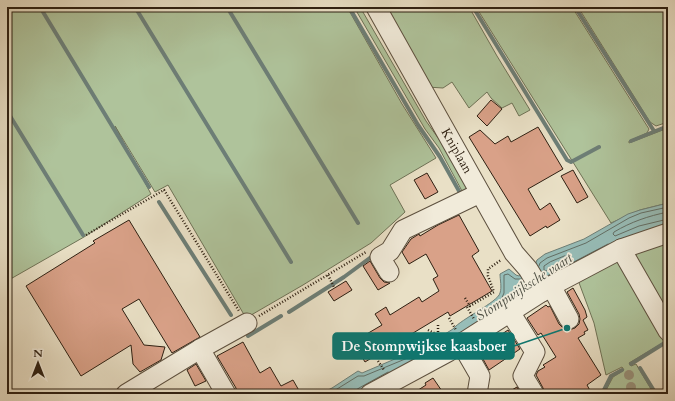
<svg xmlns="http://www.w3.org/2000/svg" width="675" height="401" font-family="Cardo,serif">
	<rect width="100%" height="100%" fill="#e9e0c6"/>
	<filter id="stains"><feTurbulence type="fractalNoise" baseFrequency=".005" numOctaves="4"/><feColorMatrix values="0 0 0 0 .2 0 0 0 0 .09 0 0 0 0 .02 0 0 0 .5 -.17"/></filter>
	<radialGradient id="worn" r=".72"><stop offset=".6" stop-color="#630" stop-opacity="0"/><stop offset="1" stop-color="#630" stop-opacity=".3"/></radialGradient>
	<path fill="#afc39b" stroke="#6e7256" d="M7,7H347L402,104L436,158L390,185L405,212L371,243L303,285L246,318L168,185L155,192L115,126L151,194L84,237L7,281Z
		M354,7H360L426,121L441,142L467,187L464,191H462L439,148L425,129Z
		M380,7H469L497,56L530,110L519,116L512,103L502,108L491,98L487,92L469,108L452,82L443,88L427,87Z
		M476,7H572L649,129L647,133L629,141V143L668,128V203L640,210L611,223Z
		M578,7H668V122L656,126L650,122Z
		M662,244L668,254V316L633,254Z
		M614,262H617L623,265L666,341L629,363L631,366L636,364L654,394H604L613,377L624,370L622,367L606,375L594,323L578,280Z"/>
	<path fill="#97bdb8" stroke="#6d7e76" d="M668,203V228L529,291L421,360L357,394H320L332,388L358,371L362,373L409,353L416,352L453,329C461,319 498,302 500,293C502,287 500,280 500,274L509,269L516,275L519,276L534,267L537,260L545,254L584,239L628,214L640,210Z"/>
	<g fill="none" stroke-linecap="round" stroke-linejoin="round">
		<path stroke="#626e65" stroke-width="1" d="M668,212C648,216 631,222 614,232L613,234L615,236L639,226L668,219
			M565,256L567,257V260L546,271L544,270V266L550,262Z
			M539,266L540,263L547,258L586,243L629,218L641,213L668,207
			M545,277L608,244
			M522,279H515L508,274L504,275V293L500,302L503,303L525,289L526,286
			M329,394L358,376H364L410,357H412V360
			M355,394L356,390L359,388L388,372"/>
		<path stroke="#6d7e76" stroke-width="4" d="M40,7L149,187
			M135,7L291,262
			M227,7L358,223
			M349,7L418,125L440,157L459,191
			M473,7L567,160L571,162L599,147
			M575,7L654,131
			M7,111L83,235
			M631,141L668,126
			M159,202L231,315
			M7,272L9,275
			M289,312L344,277L374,255
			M248,336L281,316
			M631,364L663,344
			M640,368L656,394
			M602,394L611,376L622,370"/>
	</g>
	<path fill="#d9a188" stroke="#2e2012" d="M491,100L502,109L487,126L477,116Z
		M538,127L563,169L528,189L540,210L550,203L560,220L547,228L546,226L530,236L469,137L480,130L495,144L508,136L511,142Z
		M573,170L588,197L577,203L561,176Z
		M427,173L438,192L425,199L414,180Z
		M459,215L479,251L472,256L492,291L450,316L448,312L365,362L353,342L382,325L375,314L386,307L390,315L419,297L422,302L439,291L433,279L438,276L426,254L409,264L402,252L411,239L419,234L420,236L438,225Z
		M129,220L200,337L172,353L139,299L122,309L144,345L165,347L161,360L140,372L133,364L131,345L81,376L26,286L95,243L93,241Z
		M370,261L380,278L384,282L390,283L378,290L363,266Z
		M346,281L352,290L334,301L328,292Z
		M573,288L585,310L587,317L583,320L588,330L584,332L585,334L578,338L601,375L587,385L592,394H545L543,388L536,375L538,371L545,367L543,365L556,357L541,333L538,335L527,318L546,305L548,307L550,306L559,324L563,328L569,330L575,328L579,324L580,319L579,314L567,292Z
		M508,330L520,349L489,370L478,350Z
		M243,342L260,373L270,367L281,386L293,380L301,394H237L236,388L217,356Z
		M196,364L206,381L195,386L187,370Z
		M433,378L444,394H412L426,385L425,383Z
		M517,387L521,394H505Z"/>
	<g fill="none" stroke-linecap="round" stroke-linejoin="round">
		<g stroke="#5d503f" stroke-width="21">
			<g id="minor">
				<path id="s1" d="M376,7L514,253L528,269L542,292"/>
				<path d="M621,249L668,331"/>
				<path d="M389,272L380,257L390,251L403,230L480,193"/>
				<path d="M551,286L569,319"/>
				<path d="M510,312L535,352L523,376L534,394"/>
				<path d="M461,343L480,376L477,394"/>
				<path d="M200,349L226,394"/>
				<path d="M126,394L200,349L247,323"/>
				<path d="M370,394L448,352L551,286L621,249L668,233"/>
			</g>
		</g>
		<path stroke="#2e2012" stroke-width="2.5" stroke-dasharray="1 2" stroke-linecap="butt" d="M86,235L164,190L239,311
			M328,275L334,287
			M465,298L470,306L494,292L488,276V269L501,260
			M467,307L474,319
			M259,316L366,252
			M449,318L456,330
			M438,325V336L440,339
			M428,330L438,335
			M411,350L418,346L417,335
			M378,361L384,370"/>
		<use href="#minor" stroke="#f1ebda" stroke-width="19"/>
	</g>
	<g fill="#98917a">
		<circle cx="629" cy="375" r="5"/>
		<circle cx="631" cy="387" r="5"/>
	</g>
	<g text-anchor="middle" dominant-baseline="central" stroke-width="3.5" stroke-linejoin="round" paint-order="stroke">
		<g font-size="13" fill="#2e2012" stroke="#f1ebda">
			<text stroke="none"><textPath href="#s1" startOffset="165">Kniplaan</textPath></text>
		</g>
		<g font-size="14" font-style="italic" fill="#4e4f44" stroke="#f1ebda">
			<text transform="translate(524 287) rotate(-33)">Stompwijksche vaart</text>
		</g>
	</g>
	<path fill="none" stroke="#0f766e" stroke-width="1.5" d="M567 328L514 346"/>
	<circle fill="#0f766e" stroke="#f1ebda" stroke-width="1.5" cx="567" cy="328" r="4"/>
	<rect fill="#0f766e" stroke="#0f766e" stroke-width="1.5" x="333" y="333" width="181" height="26" rx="4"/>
	<g font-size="14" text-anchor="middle" font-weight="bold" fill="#fff">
		<text x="424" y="351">De Stompwijkse kaasboer</text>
	</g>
	<rect width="675" height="401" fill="none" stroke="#e9e0c6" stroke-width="24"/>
	<rect x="8" y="8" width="659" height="385" fill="none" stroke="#2e2012" stroke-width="2"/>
	<rect x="12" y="12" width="651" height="377" fill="none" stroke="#2e2012"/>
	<g transform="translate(38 363)" stroke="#f1ebda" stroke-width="3" paint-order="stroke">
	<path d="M0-3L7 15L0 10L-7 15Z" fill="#2e2012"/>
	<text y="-6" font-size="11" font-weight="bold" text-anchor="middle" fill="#2e2012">N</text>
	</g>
	<rect width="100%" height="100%" filter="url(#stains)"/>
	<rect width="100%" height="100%" fill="url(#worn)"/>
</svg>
